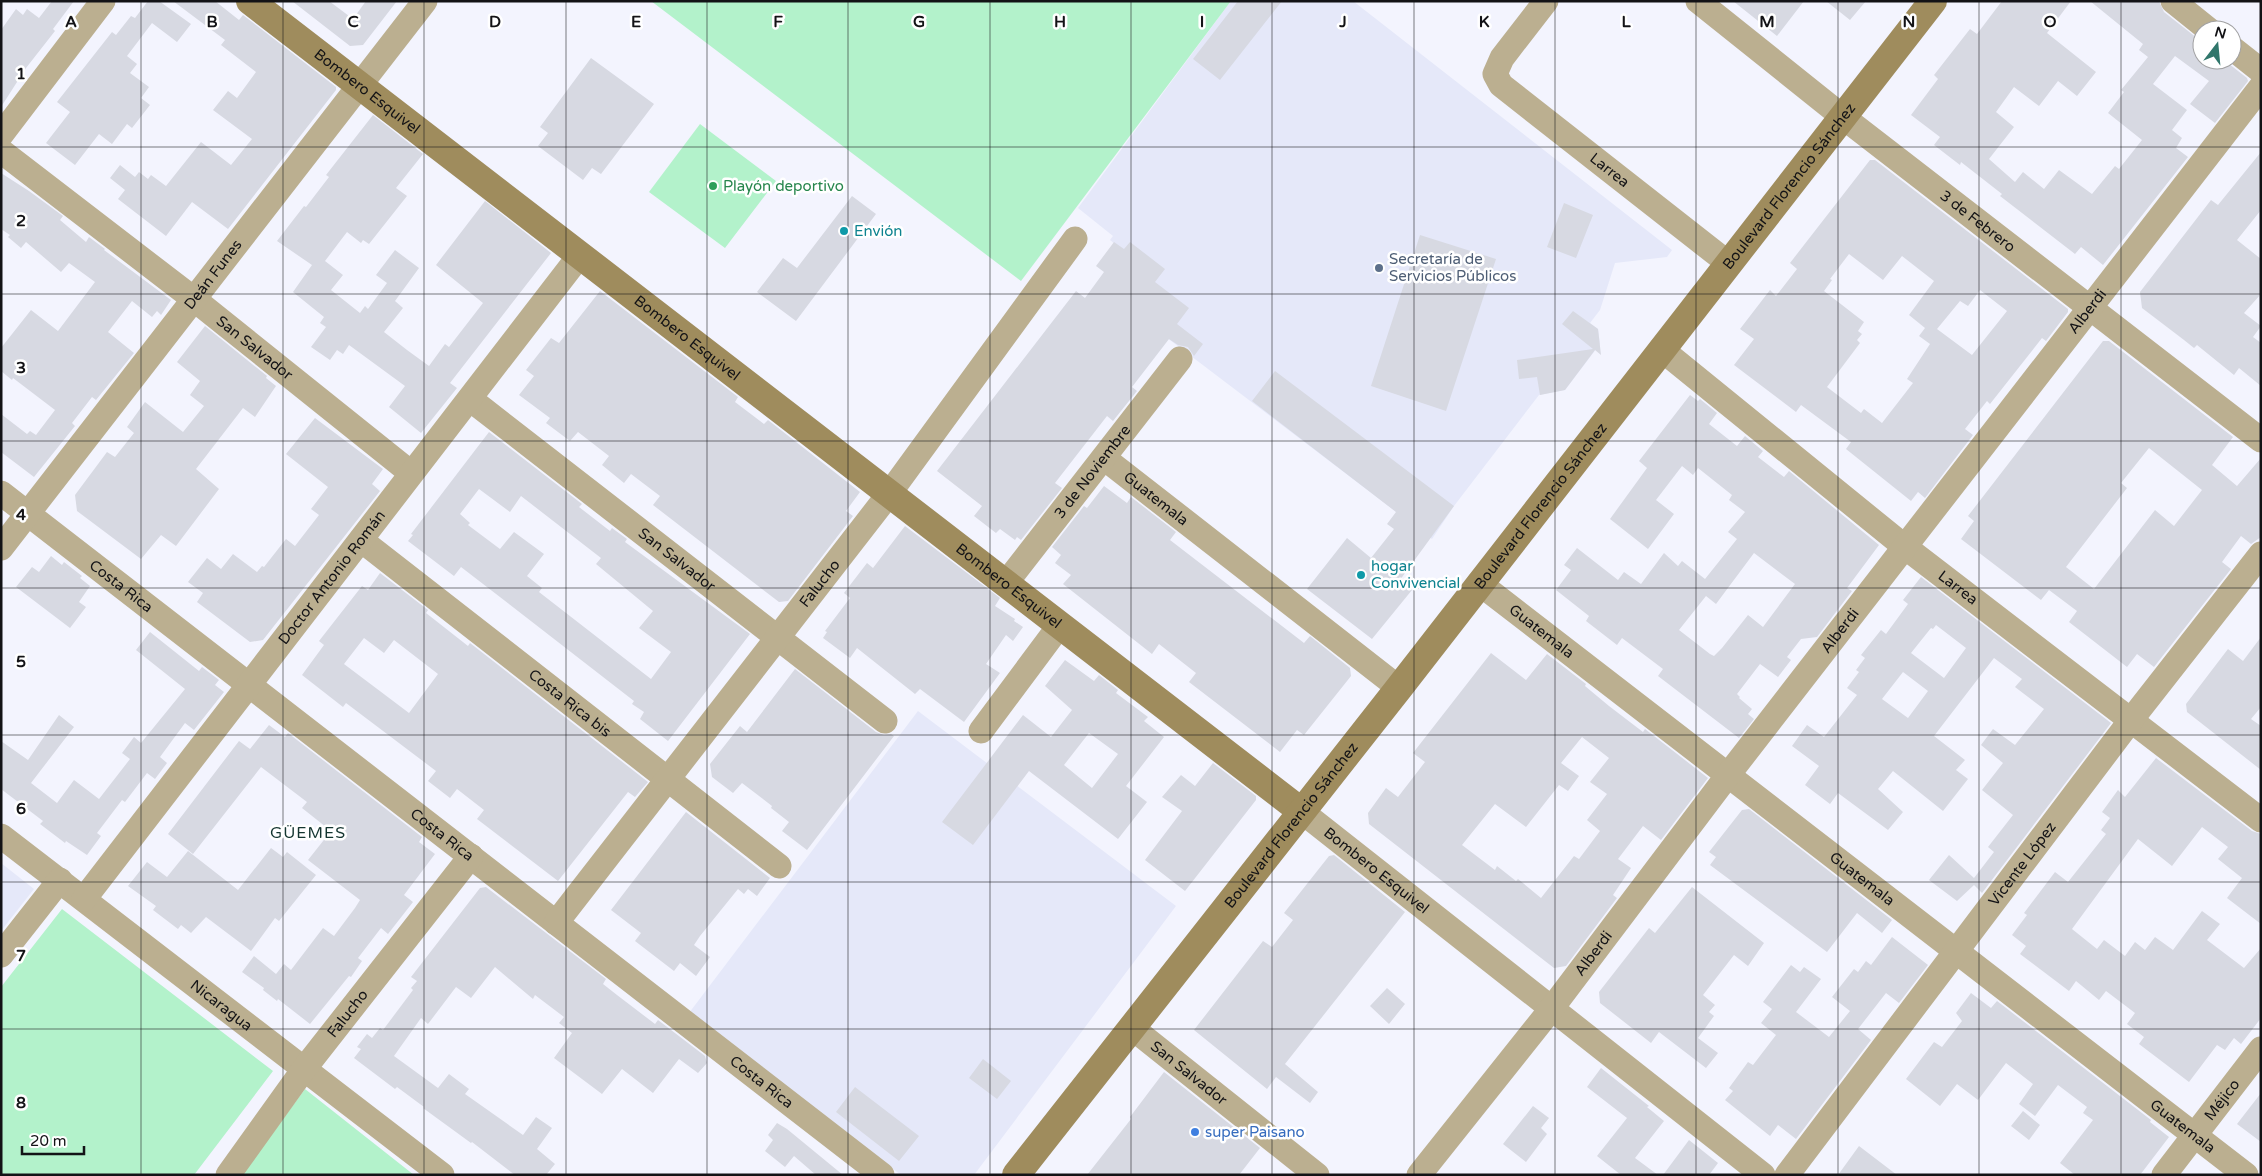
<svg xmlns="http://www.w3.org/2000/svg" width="2262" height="1176" font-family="'Varela Round',sans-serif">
	<rect width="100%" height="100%" fill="#f3f4fe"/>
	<path fill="#e5e8f9" d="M1231,1H1353L1672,250L1667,257L1615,263L1600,310L1590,323L1598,329L1600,344L1565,390L1539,395L1454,506L1432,539L1129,309L1153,276L1110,240L1113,236L1078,208Z
		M918,711L1176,906L974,1175H901L689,1013Z
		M1,863L34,889L1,931Z"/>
	<path fill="#b3f2cb" d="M651,1H1231L1021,281Z
		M700,124L776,181L725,248L649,192Z
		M62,909L273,1071L194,1175H1V987Z
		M305,1089L414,1175H242Z"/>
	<path fill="#d7d9e2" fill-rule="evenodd" d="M52,1H74L53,29L55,31L26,68L1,107V30L16,9L23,15L27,9L39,18Z
		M148,1H159L191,24L177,42L152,23L127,56L137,64L130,73L149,87L141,98L150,105L132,128L127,124L112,144L99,134L75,165L46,143L70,112L57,102L112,32L116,35L131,16L135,18Z
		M173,1H215L239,20L243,15L336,87V90L228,229L192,202L166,236L118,199L125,190L110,178L120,165L135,177L139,172L148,179L151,175L166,186L201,142L231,165L252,139L213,110L228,91L237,98L256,72L221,45L225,40Z
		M292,1H329L353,19L366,1H397L363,45L350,46Z
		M1238,1H1282L1220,80L1193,59Z
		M1733,1H1804L1777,36Z
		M1826,1H1866L1850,20Z
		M2002,1H2071L2047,33L2096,72L2077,96L2058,81L2039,106L2014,87L1996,112L2014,127L1989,159L2015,182L2023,172L2044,189L2059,170L2092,194L2115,166L2119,169L2142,140L2108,113L2124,92L2121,90L2148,57L2139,50L2143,44L2090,1H2159L2164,12L2202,42V60H2224L2247,78L2248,81L2215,123L2190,104L2209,81L2175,56L2153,84L2187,110L2172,130L2182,138L2176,148L2188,157L2103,265L2081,247L2075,254L2000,196L2002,194L1961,162L1960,165L1934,145L1940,137L1911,115L1938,79L1934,75L1970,29L1977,34Z
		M591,58L654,104L601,174L592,168L583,180L538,146L548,133L540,127Z
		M373,115L423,154L396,188L407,196L369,244L363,240L361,243L347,232L325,261L343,275L331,290L360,313L365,306L368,309L387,283L376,275L395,250L419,268L395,301L403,308L384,332L407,350L429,366L445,344L449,347L483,303L436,265L485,201L551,253L450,383L457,388L421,433L389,407L405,386L349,345L343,354L337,350L330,360L311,347L326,327L320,323L324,317L293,292L312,265L277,241L304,206L306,207L329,177L326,175Z
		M2261,152V210L2237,240L2261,259V294L2244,313L2261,326L2253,337L2261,343V386L2239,368L2234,375L2197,345L2194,348L2184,340L2142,308L2140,292L2211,200L2218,205Z
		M1870,160H1875L2068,309V312L2046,341L2042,338L1990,404L1987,401L1965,429L1973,435L1925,498L1918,492L1911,501L1846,449L1851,442L1801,405L1796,412L1734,365L1754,339L1740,329L1770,290L1776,296L1797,269L1790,263ZM1849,254L1883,280L1902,256L1934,281L1909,315L1925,328L1919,336L1930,344L1907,379L1913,383L1882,423L1864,409L1861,413L1827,387L1860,343L1857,340L1862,334L1858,331L1864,322L1824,291L1832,280L1830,279ZM1980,290L2007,311L1972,355L1937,329L1960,301L1968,306Z
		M1,173L29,191L63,216L60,220L86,242L89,237L105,249L104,250L171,300L161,315L157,311L152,317L132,301L108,332L134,353L96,400L92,397L72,423L75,426L34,477L1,452V414L27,434L30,431L36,435L55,410L13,378L12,380L1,371V348L31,310L58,331L95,282L69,263L61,272L26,242L21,248L8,237L10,235L1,229Z
		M852,196L876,214L796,321L757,292L783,258L797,268Z
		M1564,203L1593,215L1576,258L1547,247Z
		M1420,235L1496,259L1446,411L1371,386Z
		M1114,242L1124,249L1130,242L1165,269L1155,282L1189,308L1177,324L1203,344L1194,356L1188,347L1178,345L1169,339L1132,387L1137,391L1113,421L1107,416L1055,483L1062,488L1021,540L1017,537L1015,540L1000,529L996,533L974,516L982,506L937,471L1076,291L1085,298L1104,272L1096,266Z
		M600,291L738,397L735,402L764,424L768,420L860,492L846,511L853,516L788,601L779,602L653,505L660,496L631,474L624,483L602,465L609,456L578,432L570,441L546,423L550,418L519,395L534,376L526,370L551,338L559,343Z
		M1573,311L1598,329L1601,355L1595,350L1565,390L1540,395L1537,377L1519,379L1517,360L1593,349L1562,324Z
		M205,326L267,376L266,378L276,386L255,417L243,408L196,469L219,489L176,546L161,535L141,559L77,511L75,495L107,452L115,457L134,433L127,427L145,402L183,432L204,406L190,395L200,381L177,362Z
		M2103,341H2109L2233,437L2212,465L2237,486L2261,458V537L2251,544L2241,536L2222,562L2231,569L2154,667L2137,654L2127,667L2069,622L2077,611L2049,590L2041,600L1961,539L1974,521L1968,516ZM2149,448L2202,490L2174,526L2155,510L2094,589L2066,567L2127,488L2121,483Z
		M1275,371L1454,506L1400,580L1412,590L1372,639L1307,589L1347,538L1371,558L1394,529L1387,524L1396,512L1252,401Z
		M1690,395L1698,401L1700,399L1717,413L1709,424L1737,446L1745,436L1763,451L1758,457L1784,477L1789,471L1879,545L1847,588L1852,591L1817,637L1801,639L1787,657L1791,660L1778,677L1760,664L1737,694L1740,697L1739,698L1752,709L1748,714L1754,719L1739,738L1658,676L1663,669L1622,638L1617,645L1586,621L1589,616L1556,590L1571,570L1564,565L1577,548L1618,580L1624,572L1641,584L1664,553L1678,566L1682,561L1705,579L1737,539L1728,532L1745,512L1729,500L1732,495L1698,468L1693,475L1682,466L1656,500L1674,514L1648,549L1610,519L1647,468L1639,461ZM1754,553L1795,584L1763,627L1748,615L1722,648L1714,656L1710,654L1679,630L1706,596L1716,604Z
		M315,418L383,469L372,484L380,491L263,640L250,642L197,602L203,593L188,582L207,558L221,569L233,554L257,572L262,566L264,567L286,539L295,546L319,515L311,509L328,487L286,454Z
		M489,432L582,504L579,507L610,531L612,528L627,539L625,542L750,634L668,741L640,719L644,712L632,704L634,701L518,611L461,567L454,576L408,541L413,535L411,534ZM479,489L510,512L521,496L601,558L596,564L653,611L639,628L671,652L651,679L539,592L542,588L527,576L544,554L514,532L500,549L468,525L470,523L460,514Z
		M1104,486L1127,503L1131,497L1176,532L1170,540L1304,643L1310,636L1350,668L1351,676L1304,735L1297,730L1280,752L1189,682L1196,673L1159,644L1152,654L1063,584L1071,575L1055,563L1061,555L1052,547L1084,506L1087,508Z
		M905,526L1000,598L995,606L1015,619L1014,621L1023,627L1013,641L1006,635L986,664L1000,673L964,722L920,689L915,694L857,648L850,658L823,638L827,632L825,631L850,598L844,593L867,563L873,568Z
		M51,556L62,565L64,562L82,576L80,578L90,586L79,602L86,607L70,628L16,587L32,567L39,572Z
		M380,573L428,610L426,613L468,646L470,643L648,782L635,797L628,792L558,881L477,819L484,810L457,789L450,798L428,781L436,771L346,703L343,707L302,675L324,645L319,641L362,586L368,590ZM364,638L384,653L394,640L438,674L409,713L344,664Z
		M1921,577L2111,723L1982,893L1974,885L1957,901L1929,880L1949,855L1974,878L1994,852L1988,847L2013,815L1982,790L2003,763L1981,745L1993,729L2015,745L2044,709L2015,687L2022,679L1994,658L1934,736L1965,760L1956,770L1968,779L1943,811L1893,771L1878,789L1903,812L1888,830L1838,793L1830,804L1805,785L1819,766L1792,746L1807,725L1824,737L1857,695L1847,688L1859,672L1856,670L1865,658L1861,655L1881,630L1886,634L1908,604L1903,600ZM1936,625L1966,648L1944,678L1911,653L1931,628L1933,629ZM1903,672L1928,691L1908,718L1882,699Z
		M150,632L199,671L202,667L219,680L215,685L224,692L194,730L185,723L160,757L167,763L155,779L147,773L125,802L122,800L97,833L101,836L87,855L66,841L65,843L40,824L43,821L1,789V741L28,760L59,715L74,727L31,783L57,803L74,780L99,799L130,759L122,753L134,737L141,743L185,689L136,650Z
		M2261,637V707L2251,719L2261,726V770L2187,712L2186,704L2228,649L2243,661Z
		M1491,653L1526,680L1547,654L1586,684L1585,686L1609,706L1643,732L1645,729L1708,778L1661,840L1643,826L1618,859L1631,868L1613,895L1617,898L1566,966L1554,968L1369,824L1368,813L1386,788L1398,797L1425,762L1413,753ZM1582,737L1609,758L1590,782L1607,794L1587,820L1600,831L1579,859L1574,856L1541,898L1518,879L1516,881L1497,866L1495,870L1462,845L1495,804L1526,827L1559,785L1568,791L1579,776L1561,763Z
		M1065,660L1094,681L1099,675L1118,690L1116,693L1148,717L1144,721L1164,737L1126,786L1147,802L1118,839L1029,771L973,845L942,822L1023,715L1051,737L1072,710L1045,686ZM1089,733L1118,754L1092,788L1064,765Z
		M795,669L876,732L884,735L891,734L894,736L807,850L782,831L789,822L771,808L772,806L742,783L733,793L712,777L710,764L740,726L747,732Z
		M269,725L285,737L288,733L422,837L419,842L435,854L404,895L413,902L388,934L381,928L358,958L362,961L351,977L349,976L310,1024L278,999L277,1001L263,990L264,988L242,972L254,956L276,974L284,964L291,970L323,928L334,936L355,908L360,900L308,860L331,831L302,808L307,802L261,767L193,854L168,834L239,741L250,749Z
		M2156,758L2252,831L2261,834V924L2227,898L2242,878L2218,859L2228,847L2202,827L2172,866L2138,839L2072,929L2097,949L2104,940L2125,956L2135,942L2145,950L2155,937L2173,950L2202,911L2220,924L2207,940L2244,968L2261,948V1018L2241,1044L2234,1038L2225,1050L2217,1045L2189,1082L2139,1044L2144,1037L2127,1024L2135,1013L2106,991L2099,1000L2076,981L2069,991L2020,954L2026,946L2012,935L2027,915L2024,913L2055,872L2068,882L2106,834L2101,830L2110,818L2102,812L2118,790L2125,797Z
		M1213,763L1256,796V800L1185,891L1145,860L1182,811L1162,797L1181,775L1195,786Z
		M1749,809L1892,920L1882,933L1857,913L1827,952L1710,865L1716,857L1709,852L1742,810Z
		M686,812L770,878L757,896L748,889L744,894L738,889L700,936L694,945L710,957L696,976L680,963L674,971L635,941L641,933L611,910Z
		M271,848L283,857L287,852L316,875L279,921L275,918L251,951L206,917L191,933L181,925L178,929L153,910L156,906L128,886L147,862L167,877L188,851L238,890Z
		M1334,855L1405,912L1285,1064L1318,1092L1310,1103L1276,1077L1267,1089L1194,1030L1263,941L1272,947L1293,920L1284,913L1329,856Z
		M486,887L606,979L603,984L617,995L655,1024L658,1020L705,1056L707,1063L698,1073L679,1059L653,1093L622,1069L602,1094L554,1058L572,1033L559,1023L564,1017L535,995L533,999L495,967L471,998L456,987L428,1024L421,1018L394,1056L438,1088L449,1074L469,1089L465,1094L523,1135L536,1117L552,1128L537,1149L555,1164L546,1175H515L472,1142L471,1143L423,1108L424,1107L397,1087L395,1089L354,1058L361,1049L357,1047L367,1034L372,1038L380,1028L383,1030L413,990L411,988L417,981L411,977L480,888Z
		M1692,887L1764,943L1748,966L1734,955L1703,995L1715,1005L1709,1012L1714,1016L1698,1038L1718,1053L1706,1068L1659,1032L1651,1043L1600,1003L1599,992L1649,928L1655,933Z
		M1892,937L1928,965L1899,1003L1886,993L1858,1029L1871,1040L1796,1139L1778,1125L1770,1136L1725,1100L1733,1091L1729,1088L1748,1062L1753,1065L1776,1035L1761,1023L1772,1009L1763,1002L1791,965L1800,972L1804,967L1821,979L1796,1012L1829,1037L1850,1011L1832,997L1854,969L1858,972L1866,961L1871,965Z
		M1387,988L1405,1004L1389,1024L1370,1006Z
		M1971,993L1991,1008L1997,1001L2151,1120L2150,1122L2169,1137L2140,1175H2075L2060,1163L2093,1120L2083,1113L2087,1107L2058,1085L2035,1116L2019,1104L2033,1084L2006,1063L1978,1100L1957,1084L1940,1106L1906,1079L1934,1042L1942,1047L1962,1021L1956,1013Z
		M983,1059L1011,1081L997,1099L969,1078Z
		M1601,1068L1649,1106L1647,1107L1664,1121L1635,1158L1658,1175H1621L1597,1156L1627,1118L1587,1087Z
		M1164,1072L1260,1148L1239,1175H1087L1131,1119L1130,1117Z
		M855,1087L919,1136L899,1161L836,1112Z
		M2261,1093V1142L2237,1124Z
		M1533,1106L1549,1118L1541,1128L1547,1134L1526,1162L1503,1144Z
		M2023,1111L2040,1125L2029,1140L2011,1126Z
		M777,1123L787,1129L843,1175H816L794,1156L785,1167L765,1151L773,1140L768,1135Z
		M1689,1140L1718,1163L1709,1175H1663Z
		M1859,1146L1897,1175H1838Z"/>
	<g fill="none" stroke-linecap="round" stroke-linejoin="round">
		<g stroke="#bbaf90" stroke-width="25">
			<path id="s1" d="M1546,1L1502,58L1495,74L1501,85L1728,263"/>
			<path id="s2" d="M1698,1L1843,117L2261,440"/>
			<path d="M2173,1L2209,30"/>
			<path d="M2232,48L2261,71"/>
			<path d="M1,135L103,1"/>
			<path id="s3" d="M1,151L195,300L411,473"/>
			<path id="s4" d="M1661,349L1905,547L2261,820"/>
			<path id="s5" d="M470,399L885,721"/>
			<path id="s6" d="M1104,458L1399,688"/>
			<path id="s7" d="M1,493L882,1175"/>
			<path id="s8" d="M361,540L779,866"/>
			<path id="s9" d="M1,548L425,1"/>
			<path id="s10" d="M1006,583L1180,359"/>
			<path id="s11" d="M1479,583L2246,1175"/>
			<path d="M981,731L1060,625"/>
			<path id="s12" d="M1301,811L1763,1175"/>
			<path id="s13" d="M1,836L442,1175"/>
			<path id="s14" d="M84,899L580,255"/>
			<path id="s15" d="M556,923L889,494L1075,239"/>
			<path d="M1,955L60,880"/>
			<path id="s16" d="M1131,1027L1317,1175"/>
			<path id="s17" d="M228,1175L304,1069L471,856"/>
			<path id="s18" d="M1419,1175L1552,1008L1728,775L2261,87"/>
			<path id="s19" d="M1787,1175L2131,720L2261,554"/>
			<path id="s20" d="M2164,1175L2261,1049"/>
		</g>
		<g stroke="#9f8c5d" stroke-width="28">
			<path id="s21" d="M250,1L1301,811"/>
			<path id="s22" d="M1016,1175L1399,688L1933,1"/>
		</g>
	</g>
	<path fill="none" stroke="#131316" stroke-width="1" stroke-opacity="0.55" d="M141,1V1175M283,1V1175M424,1V1175M566,1V1175M707,1V1175M848,1V1175M990,1V1175M1131,1V1175M1272,1V1175M1414,1V1175M1555,1V1175M1696,1V1175M1838,1V1175M1979,1V1175M2121,1V1175M1,147H2261M1,294H2261M1,441H2261M1,588H2261M1,735H2261M1,882H2261M1,1029H2261"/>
	<circle fill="#2e9e5b" stroke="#fff" stroke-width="2" cx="713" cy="186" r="5"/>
	<g fill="#0f9aa8" stroke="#fff" stroke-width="2">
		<circle cx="844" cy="231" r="5"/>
		<circle cx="1361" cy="575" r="5"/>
	</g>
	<circle fill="#5c6f8a" stroke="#fff" stroke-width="2" cx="1379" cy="268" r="5"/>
	<circle fill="#3f7fe0" stroke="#fff" stroke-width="2" cx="1195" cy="1132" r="5"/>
	<g text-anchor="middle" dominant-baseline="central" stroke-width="5" stroke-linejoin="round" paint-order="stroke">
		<g font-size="15" fill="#131316" stroke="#fff">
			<text stroke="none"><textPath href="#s21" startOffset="148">Bombero Esquivel</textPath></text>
			<text stroke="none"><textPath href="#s1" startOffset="240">Larrea</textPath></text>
			<text stroke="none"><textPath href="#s22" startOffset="1255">Boulevard Florencio Sánchez</textPath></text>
			<text stroke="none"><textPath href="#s2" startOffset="356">3 de Febrero</textPath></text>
			<text stroke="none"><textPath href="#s9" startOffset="346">Deán Funes</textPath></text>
			<text stroke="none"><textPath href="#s18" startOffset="1092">Alberdi</textPath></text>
			<text stroke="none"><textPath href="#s21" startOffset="552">Bombero Esquivel</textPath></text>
			<text stroke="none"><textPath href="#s3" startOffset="321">San Salvador</textPath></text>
			<text stroke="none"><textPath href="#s10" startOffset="141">3 de Noviembre</textPath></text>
			<text stroke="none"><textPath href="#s6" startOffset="66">Guatemala</textPath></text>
			<text stroke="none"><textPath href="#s22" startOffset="850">Boulevard Florencio Sánchez</textPath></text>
			<text stroke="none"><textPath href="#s5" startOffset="262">San Salvador</textPath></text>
			<text stroke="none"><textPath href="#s14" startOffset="406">Doctor Antonio Román</textPath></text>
			<text stroke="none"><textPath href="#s15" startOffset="430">Falucho</textPath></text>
			<text stroke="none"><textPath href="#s7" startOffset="152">Costa Rica</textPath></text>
			<text stroke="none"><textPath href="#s21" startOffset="958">Bombero Esquivel</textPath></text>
			<text stroke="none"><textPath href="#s4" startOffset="381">Larrea</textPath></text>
			<text stroke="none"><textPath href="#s18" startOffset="688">Alberdi</textPath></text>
			<text stroke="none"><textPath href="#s11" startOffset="79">Guatemala</textPath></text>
			<text stroke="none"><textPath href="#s8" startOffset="265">Costa Rica bis</textPath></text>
			<text stroke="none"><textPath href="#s22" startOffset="445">Boulevard Florencio Sánchez</textPath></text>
			<text stroke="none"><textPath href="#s7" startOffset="558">Costa Rica</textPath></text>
			<text stroke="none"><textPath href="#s19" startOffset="390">Vicente López</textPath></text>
			<text stroke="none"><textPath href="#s12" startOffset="96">Bombero Esquivel</textPath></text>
			<text stroke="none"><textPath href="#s11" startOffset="484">Guatemala</textPath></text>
			<text stroke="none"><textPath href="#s18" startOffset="282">Alberdi</textPath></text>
			<text stroke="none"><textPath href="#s13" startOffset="278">Nicaragua</textPath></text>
			<text stroke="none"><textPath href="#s17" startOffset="201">Falucho</textPath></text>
			<text stroke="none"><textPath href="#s16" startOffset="74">San Salvador</textPath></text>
			<text stroke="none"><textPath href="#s7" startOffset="962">Costa Rica</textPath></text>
			<text stroke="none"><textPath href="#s20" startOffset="95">Méjico</textPath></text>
			<text stroke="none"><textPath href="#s11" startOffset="889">Guatemala</textPath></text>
		</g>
		<g font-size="15" fill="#27864d" stroke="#fff" text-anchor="start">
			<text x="723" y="186">Playón deportivo</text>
		</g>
		<g font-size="15" fill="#0d838f" stroke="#fff" text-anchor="start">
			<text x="854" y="231">Envión</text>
			<text x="1371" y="566">hogar<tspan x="1371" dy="17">Convivencial</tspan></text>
		</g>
		<g font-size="15" fill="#4e5e75" stroke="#fff" text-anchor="start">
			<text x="1389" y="259">Secretaría de<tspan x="1389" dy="17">Servicios Públicos</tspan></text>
		</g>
		<g font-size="15" fill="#366cbe" stroke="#fff" text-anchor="start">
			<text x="1205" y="1132">super Paisano</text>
		</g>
		<g font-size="16" letter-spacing="1" fill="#143530" stroke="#fff">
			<text x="308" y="833">GÜEMES</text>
		</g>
	</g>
	<g font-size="16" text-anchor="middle" font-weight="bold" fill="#131316" stroke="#fff" stroke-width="5" stroke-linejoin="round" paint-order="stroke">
		<text x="71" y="27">A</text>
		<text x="212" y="27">B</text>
		<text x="353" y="27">C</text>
		<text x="495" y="27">D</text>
		<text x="636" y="27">E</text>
		<text x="778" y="27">F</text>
		<text x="919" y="27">G</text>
		<text x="1060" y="27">H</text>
		<text x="1202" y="27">I</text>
		<text x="1343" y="27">J</text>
		<text x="1484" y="27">K</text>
		<text x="1626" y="27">L</text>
		<text x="1767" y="27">M</text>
		<text x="1909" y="27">N</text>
		<text x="2050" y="27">O</text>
		<text x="21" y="79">1</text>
		<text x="21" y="226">2</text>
		<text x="21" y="373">3</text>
		<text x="21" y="520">4</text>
		<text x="21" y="667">5</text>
		<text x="21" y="814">6</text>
		<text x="21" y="961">7</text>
		<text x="21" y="1108">8</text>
	</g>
	<rect width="2262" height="1176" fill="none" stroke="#131316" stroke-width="5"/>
	<g transform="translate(2217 45) rotate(16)"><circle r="24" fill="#ffffff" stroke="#a1a1a2"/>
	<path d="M0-4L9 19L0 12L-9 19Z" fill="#30766b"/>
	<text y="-8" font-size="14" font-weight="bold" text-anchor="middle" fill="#131316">N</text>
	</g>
	<path d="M22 1146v8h62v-8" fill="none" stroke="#131316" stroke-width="2.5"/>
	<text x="30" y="1146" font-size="15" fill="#131316" stroke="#ffffff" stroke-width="4" paint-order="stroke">20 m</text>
</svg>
